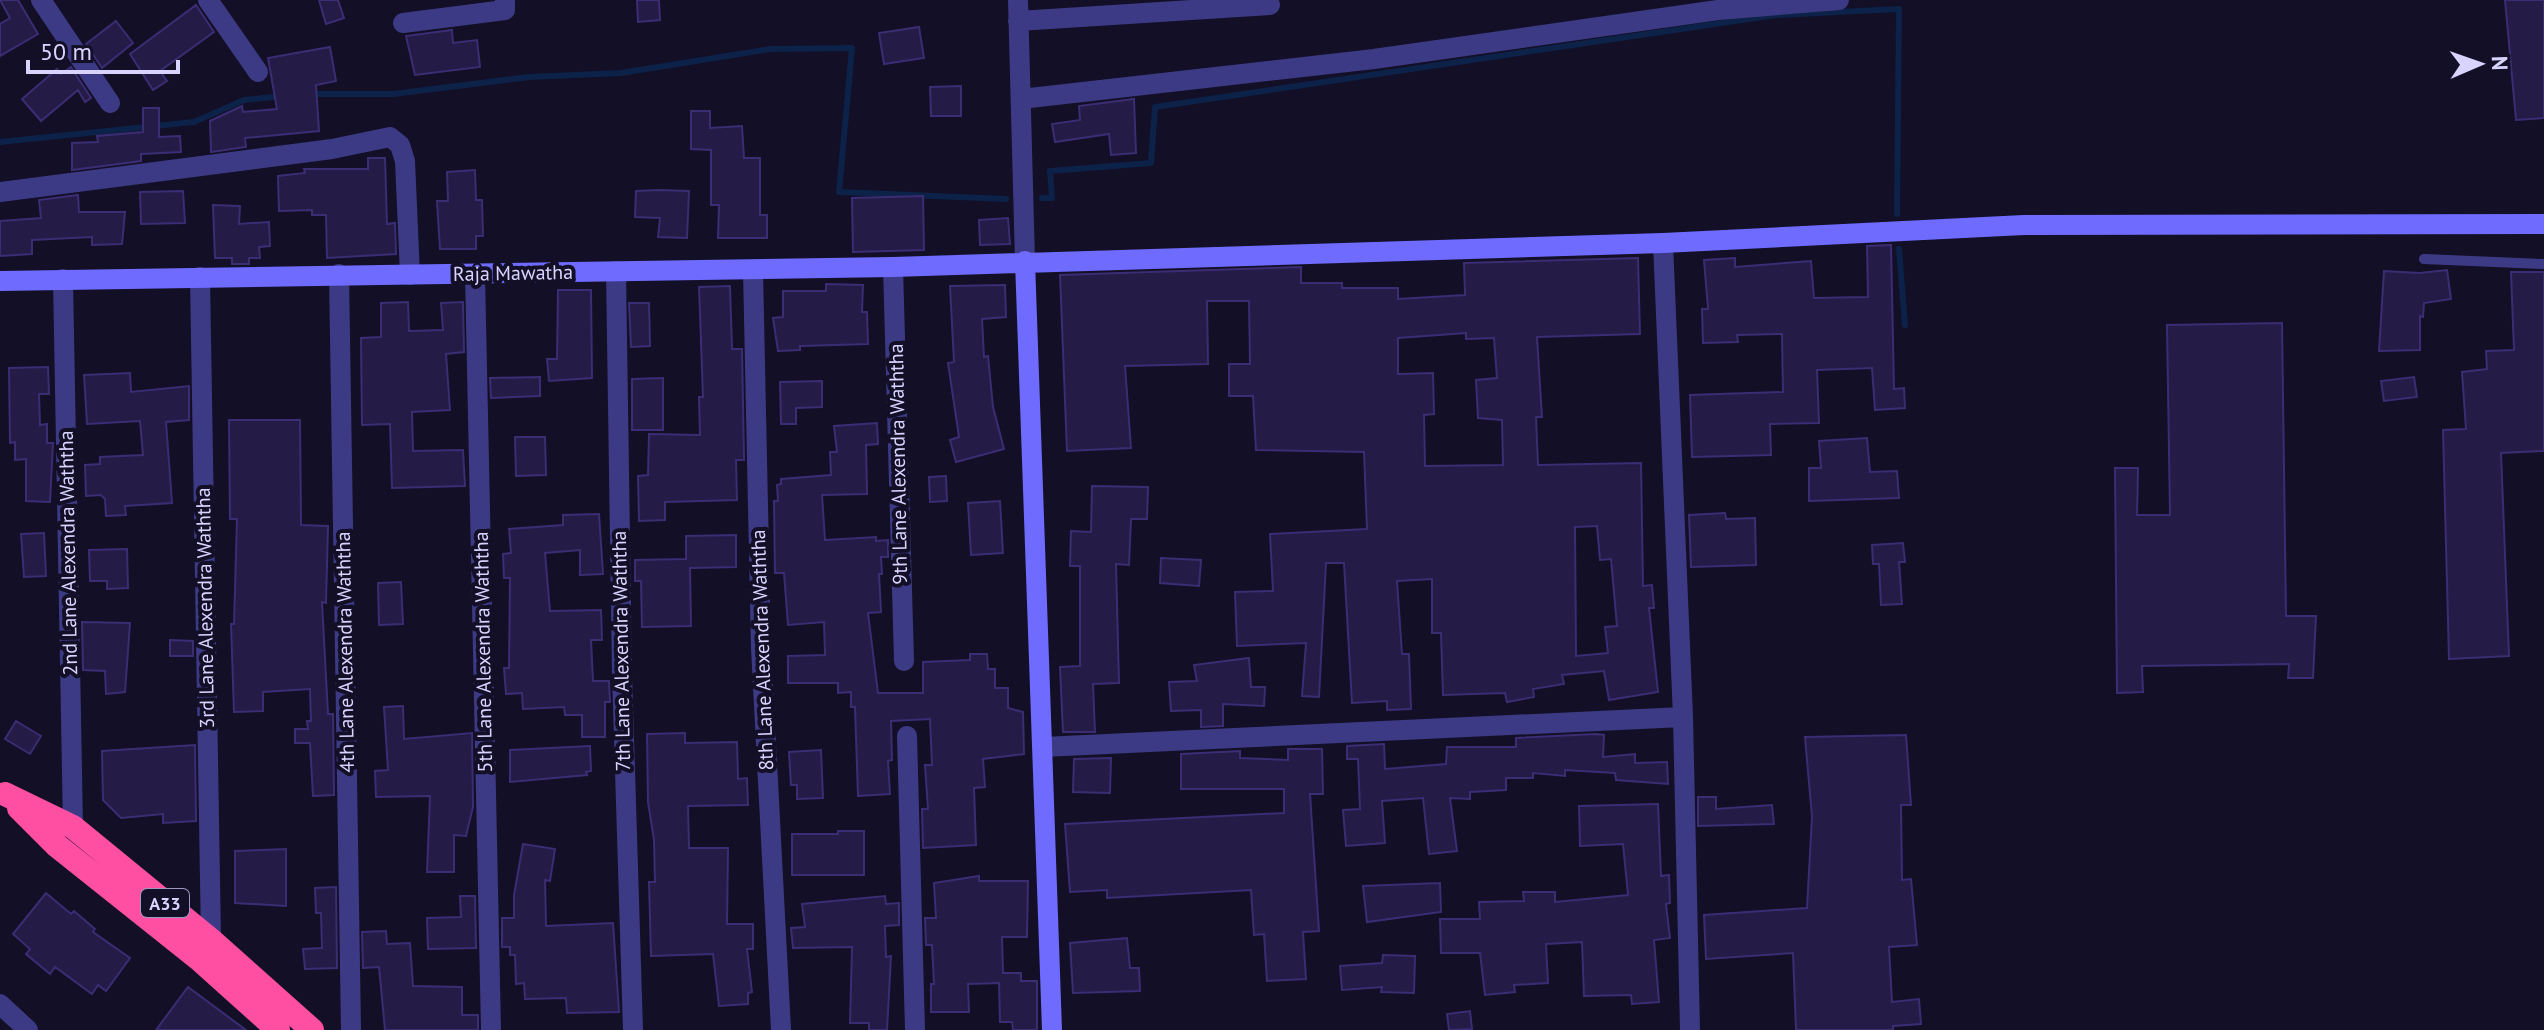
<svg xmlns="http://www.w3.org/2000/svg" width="2544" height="1030" font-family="'PT Sans',sans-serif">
	<rect width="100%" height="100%" fill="#130f26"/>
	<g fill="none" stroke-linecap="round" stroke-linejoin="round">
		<path stroke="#0c2248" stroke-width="6" d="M310,94H393L529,77L621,73L770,49L852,48L839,192L1006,199
			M0,142L194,122L244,100L283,96
			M1042,198H1052L1050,171L1151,163L1155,107L1776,15L1899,9L1897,214
			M1899,249L1905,325"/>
	</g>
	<path fill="#241b47" stroke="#3b2d73" stroke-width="2" fill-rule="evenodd" d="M0,0H18L38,34L0,56V24L10,18Z
		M319,0H338L344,18L326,24Z
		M637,0H659L660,20L638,22Z
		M2505,0H2544V118L2516,120Z
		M196,5L214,32L160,71L167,81L153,90L130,54Z
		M116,21L133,43L102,68L86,44Z
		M919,27L924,58L884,64L879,33Z
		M452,30L453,43L477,40L480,67L415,75L406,36Z
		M330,47L336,81L316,85L319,131L245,138L246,147L211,152L210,121L242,106L243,112L277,109L268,58Z
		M71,67L91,98L85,102L78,90L41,121L22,99L57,69L61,74Z
		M961,86V116H931L930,87Z
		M1134,99L1136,153L1111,155L1109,134L1055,142L1052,124L1080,120L1079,106Z
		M143,108H159V137L180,136L181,152L141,154V161L72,170V143L98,142L97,136L143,132Z
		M691,111H710V128L742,126L744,158H760V215H767V238H718L719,205H711V150L691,149Z
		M368,158H385L387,224L395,223L396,254L327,258L326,215H312V210L279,211L278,176L305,173L304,169H368Z
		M475,170L476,200H482L483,236H476V249H440L437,201H448L447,172Z
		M660,190L689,191L687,238L658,237L660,218L635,217L636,191Z
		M183,191L185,223L141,224L140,192Z
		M78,195L79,212H125L122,244L92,245V237L32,240V254L0,256V221L41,218L39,200Z
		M923,196L924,250L853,252L852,198Z
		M213,205L240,206L239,224L269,222L270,246L259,247L260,258H249V264H232V258H215Z
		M1008,218L1010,244L980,245L979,220Z
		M1891,245L1894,389L1904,388L1905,408L1875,410L1872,368L1817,370L1819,423L1770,424L1771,455L1692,457L1690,395L1783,392L1782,334L1737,335L1738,342L1703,343L1702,309H1708L1704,260L1735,258V267L1811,261L1814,298L1868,297L1867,246Z
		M1638,258L1640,334L1537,337L1542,417H1536L1538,465L1641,463L1643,586L1652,585L1654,608H1649L1658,692L1609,700L1604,671L1562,675L1564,684L1533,689L1534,697L1507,702L1505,693L1443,695L1441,633H1432V579L1397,581L1402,654H1409L1411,709L1387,710V701L1352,703L1344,563H1326L1319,697L1302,696L1306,643L1237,646L1235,592L1273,591L1270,534L1367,529L1364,452L1256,450L1253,396H1229V364H1250L1249,301H1207L1208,364L1125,366L1131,448L1067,451L1060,275L1301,267V283H1342V288H1398V299L1465,295L1464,263ZM1466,333V339L1494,338L1497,378L1476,380L1478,418L1502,420L1503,465L1425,466L1424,415L1434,414L1433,373L1398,374V338ZM1597,526L1600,560L1611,559L1617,626L1605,627L1608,653L1576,656L1575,527Z
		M2447,270L2451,299L2424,303L2423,317L2420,316V350L2379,351L2384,271L2420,273Z
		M2511,272H2544V451L2501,453L2509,656L2449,659L2443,430L2466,429L2462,372L2487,369L2486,351L2514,350Z
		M826,284L863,285L862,312H867L868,344L800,346V350L778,351L773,318L783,317V291H826Z
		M1005,285L1006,317L982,319L984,357L988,356L993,407L1004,449L956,462L950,440L959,437L948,363L954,362L950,286Z
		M730,286L732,349H742L744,460H736L737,500L665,502V520L639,521L638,476L648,475L649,434L700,435L699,397H703L699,287Z
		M558,290H591L592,378L549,381L547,359H557Z
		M408,302L409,331L443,330L441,303L463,302L464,352L446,354L450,410L412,412L413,451L463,450L465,486L392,488L390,424L362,425L361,338L381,337V303Z
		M629,303H649L650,346L631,347Z
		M2282,323L2286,616H2316L2313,678H2288L2289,664L2142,666L2143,692L2117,693L2115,468H2138L2137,515H2170L2167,325Z
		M48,367L49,394H39L40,425L47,424V443H53L50,502L26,501V459L15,460V442L10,443L9,368Z
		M130,373L131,392L189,386V420L166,422L172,503L125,506L126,515L106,516L105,499L101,495L86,496L85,465L100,464V457L143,455L140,421L87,424L84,375Z
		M540,377V396L491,398L490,378Z
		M2414,377L2417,397L2384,401L2381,381Z
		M663,378V430H632V379Z
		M822,381V407L796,408V424H781L780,382Z
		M229,420H300L301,525L328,526L326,603L322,602L328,714H333L334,795L313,796L310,743H295V729H308L307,721H311L310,689L263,692V711L234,712L231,624H234L237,519H230Z
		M877,423L878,444L866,445L867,494L822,495L825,540L876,537V541L888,540V557H881L882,574H879L881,612L868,613L878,693H923V662L970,660V654H987L988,669H995V688H1008V708L1023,712L1024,754L983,759L985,787L974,788L976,845L923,848L922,809H928L925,765H932L930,719L891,721L892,760L888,761L890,794L858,796L855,707H851V692L838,693V683H788V656L825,655L824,622L788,625L784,573H775L774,501H778L777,485L781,484V479L831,475L830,452H837L834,426Z
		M515,437H545L546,475L516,476Z
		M1867,438L1870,472L1897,471L1899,498L1809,501V468H1821L1819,441Z
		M946,476L947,501L930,502L929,477Z
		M1092,486L1148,487L1147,519H1131L1129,565L1116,564L1119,683L1093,684L1095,732H1063L1060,667L1080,666V566H1070L1071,531L1091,532Z
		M1000,501L1003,553L971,555L968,503Z
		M1725,513L1726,519L1755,518L1756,565L1691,567L1689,515Z
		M599,514L603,574L580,575V550L545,553L550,611L601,610L602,640H591L593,681H609L610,702H605V737H582V715H565L564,707L523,709L522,693L506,694L504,668H509L510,578H504L503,554L511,553L509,529L563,525V515Z
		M44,533L46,576L24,577L21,534Z
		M736,535V567L690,568L691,626L642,627L641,581H635V560L686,559V536Z
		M1903,543L1905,562H1899L1902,604L1881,605L1879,564H1873L1872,545Z
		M127,549L128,588L107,589V581H90L89,550Z
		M1161,558L1201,560L1199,586L1160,583Z
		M401,582L403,624L379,625L378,583Z
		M82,622L130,623L125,692L106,694L105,671L83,670Z
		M170,640L193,641V656H170Z
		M1249,658L1251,687H1265L1264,706L1223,704V726L1201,727V710L1171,711L1169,682L1197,681L1194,665Z
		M403,706L404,739L472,733L473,807L466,836L454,835V872H427L430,796L376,797L375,771L388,770L384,707Z
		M16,721L41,736L30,754L5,739Z
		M685,733V743L737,742L738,779L747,778L748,805L688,806L689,848H728L727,924H753V949H747L752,992L748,993V1004L719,1006L713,954L651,956L649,882H655L654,840L648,802L647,734Z
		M1596,734L1604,735L1603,757L1635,754V763L1667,762L1668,784L1616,780L1615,773L1565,770V776L1533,773V778H1506V790L1470,792V799L1450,798L1457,851L1429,854L1423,798L1382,801L1385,843L1346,846L1343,810L1360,809L1358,759H1347V746L1384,744L1385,769L1446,764L1447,747H1516V738Z
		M1906,735L1911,805H1901L1902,880L1911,879L1917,945L1889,947L1892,1002L1919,999L1921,1024L1893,1026V1030H1796L1793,953L1706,959L1704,915L1807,908L1812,817L1805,737Z
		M195,745L196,821L163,823V814L121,818L103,800L102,751Z
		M590,746L591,771L586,772L587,775L510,782V750Z
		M1288,749H1322L1323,794H1310L1319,931L1303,932L1306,979L1267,981L1264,934L1254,935L1251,890L1107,898V890L1070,892L1065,824L1284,813V789H1181V754L1240,751V758L1288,760Z
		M821,750L823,798L797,799V785H791L789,752Z
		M1111,758L1110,793L1073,792L1074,759Z
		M1698,797H1716V809L1772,805L1774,824L1698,826Z
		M1658,804L1661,876L1669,875L1670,903L1666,904L1670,938L1654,940L1659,1002L1632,1004L1631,995L1584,996L1582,942L1546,944L1548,983L1514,985L1515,992L1485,995L1480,953H1441L1440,919H1480L1479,902L1524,901L1523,892H1555V902L1628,895L1623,844L1580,846L1579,806Z
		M838,831H864V875H792V834H838Z
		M523,844L555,849L550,881L545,880L546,926L613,923L619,1012L567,1013L566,998L525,999L524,983L516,984L515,955H510V947H502V918H514V895Z
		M286,849V906L235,903V851Z
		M979,876V881H1028L1027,937H1002L1003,973H1021V981H1037V1030H1013L1012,1022H1000L999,983L968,984L969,1012H931V984H934L932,945H926L925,918H936L934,883Z
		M1440,883L1441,912L1367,922L1363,886Z
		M336,887L337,968L305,969L303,949L322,948L321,913H316L315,888Z
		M46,893L71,914L74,911L95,929L93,932L130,958L106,991L98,985L92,994L55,967L50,974L26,954L30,949L13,934Z
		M460,896H475L476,948L428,949L427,918L461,917Z
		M885,896L886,904L899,903V925L885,926L886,957L891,956L887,1030H869V1023H850L852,947L793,948L791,928L805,927L802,904Z
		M386,931L387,944L410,943L413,986L462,987V1015H478V1030H385L379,967L363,968L362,932Z
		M1127,938L1130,968H1139L1140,991L1073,993L1070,943Z
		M1383,955L1415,956L1414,993L1381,992L1382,987L1342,990L1340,966L1382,963Z
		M188,987L246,1030H156Z
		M1470,1011L1472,1029L1449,1030L1447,1014Z"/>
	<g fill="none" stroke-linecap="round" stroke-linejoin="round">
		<path stroke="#3d3a85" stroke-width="10" d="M2424,259L2544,264"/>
		<path stroke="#3d3a85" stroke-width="20" d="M41,0L110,103
			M208,0L258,72
			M1018,0L1025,261
			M1018,21L1270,5
			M403,23L505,10V0
			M1021,99L1374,59L1718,10L1839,0
			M0,192L332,149L390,137L400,145L405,161L410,275
			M1663,243L1683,717L1690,1030
			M893,267L904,661
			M753,270L761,648L781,1030
			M616,271L622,673L633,1030
			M339,274L351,1030
			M475,274L491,1030
			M200,277L211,940
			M63,279L73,827
			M907,736L915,1030
			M1043,747L1683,717
			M0,1004L28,1030"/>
		<path stroke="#6f6bff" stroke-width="20" d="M1025,261L1052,1030
			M0,281L893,267L1663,243L2024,225L2544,224"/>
		<path stroke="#ff4fa3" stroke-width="24" d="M5,794L73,827L211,940L312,1030
			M19,808L56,845L199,959L278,1030"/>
	</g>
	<g text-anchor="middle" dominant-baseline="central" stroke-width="8" stroke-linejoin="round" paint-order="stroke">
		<rect fill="#130f26" stroke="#9e99be" stroke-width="2" x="141" y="889" width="48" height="28" rx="6"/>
		<g font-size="18" font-weight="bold" fill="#d9d4ff">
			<text x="165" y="903">A33</text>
		</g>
		<g font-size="20" fill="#d9d4ff" stroke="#130f26">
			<text transform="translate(513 273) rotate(-1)">Raja Mawatha</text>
			<text transform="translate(898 464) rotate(-91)">9th Lane Alexendra Waththa</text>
			<text transform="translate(68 553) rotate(-91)">2nd Lane Alexendra Waththa</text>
			<text transform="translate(205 608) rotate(-91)">3rd Lane Alexendra Waththa</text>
			<text transform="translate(762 650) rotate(-92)">8th Lane Alexendra Waththa</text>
			<text transform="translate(621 651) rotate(-91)">7th Lane Alexendra Waththa</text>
			<text transform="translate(345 652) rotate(-91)">4th Lane Alexendra Waththa</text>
			<text transform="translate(483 652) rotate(-91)">5th Lane Alexendra Waththa</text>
		</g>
	</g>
	<g transform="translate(2480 64) rotate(88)" stroke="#130f26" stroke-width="6" paint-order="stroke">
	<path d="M0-6L14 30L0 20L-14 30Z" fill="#d9d4ff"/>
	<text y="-12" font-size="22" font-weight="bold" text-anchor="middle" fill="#d9d4ff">N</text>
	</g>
	<path d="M28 60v12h150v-12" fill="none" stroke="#d9d4ff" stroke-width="4"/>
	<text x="40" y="60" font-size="24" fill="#d9d4ff" stroke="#130f26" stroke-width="6" paint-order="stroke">50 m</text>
</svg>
